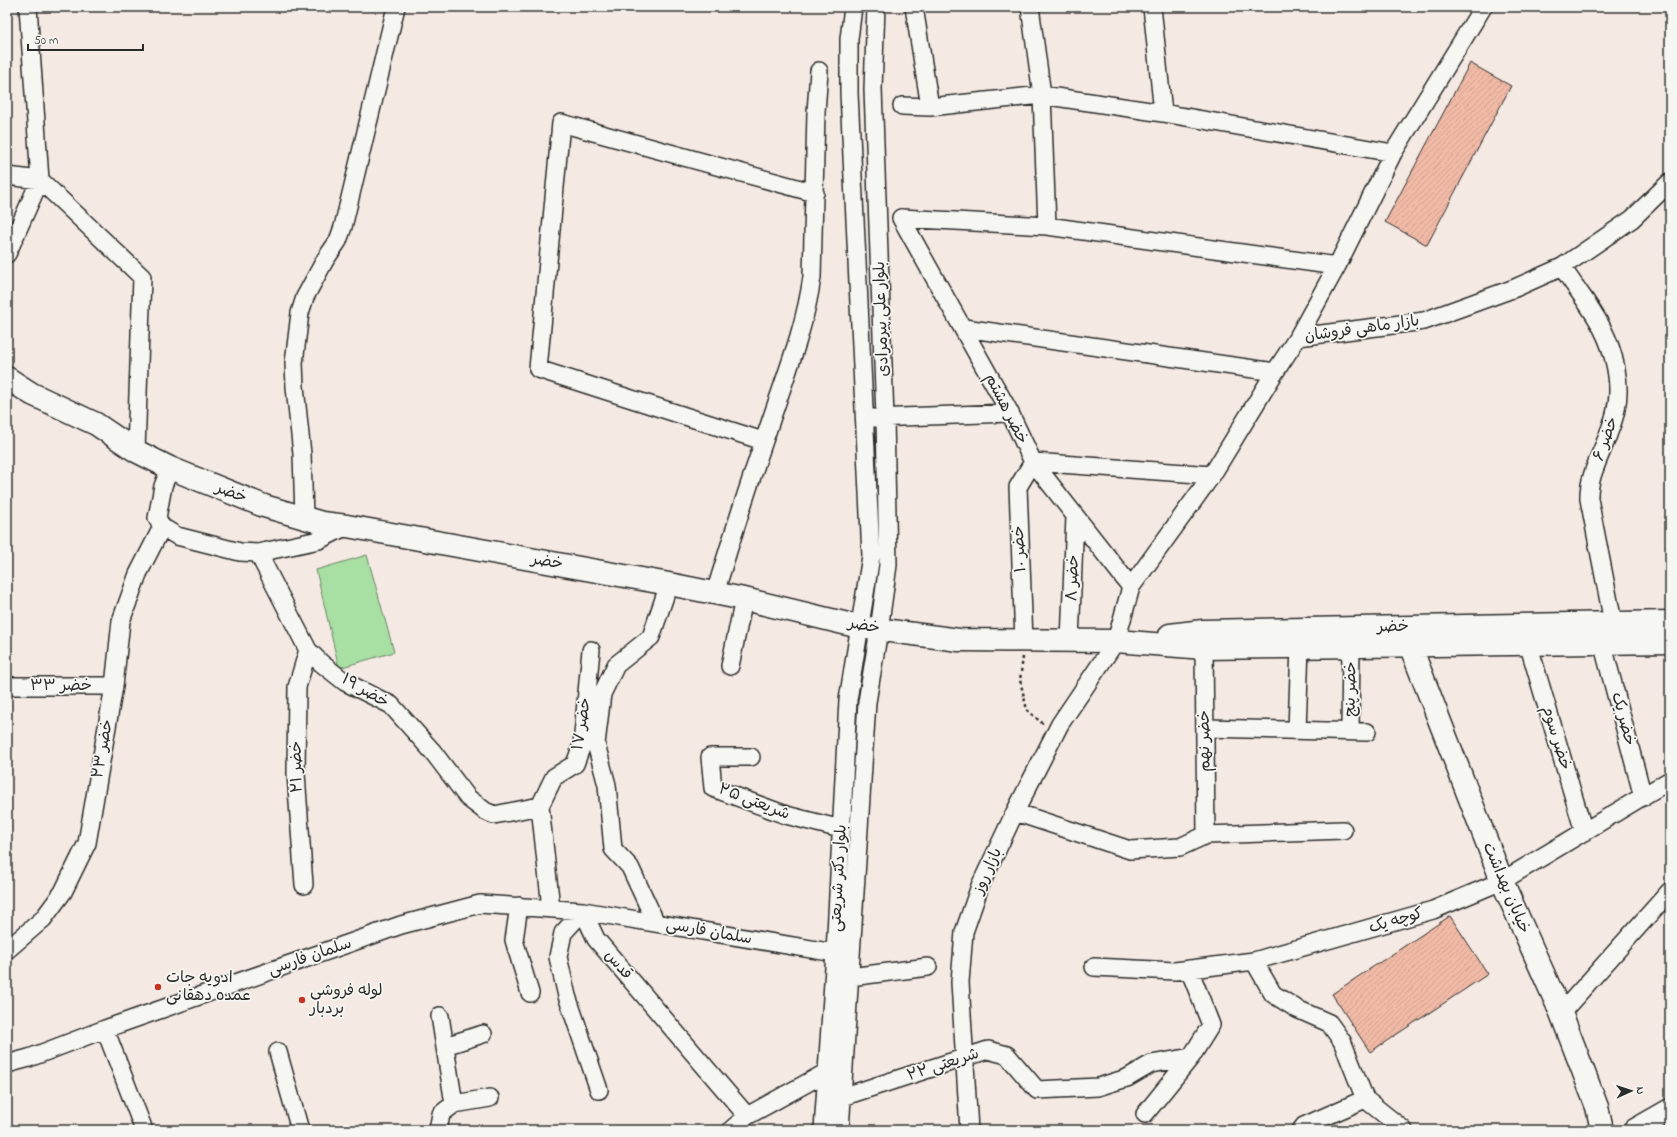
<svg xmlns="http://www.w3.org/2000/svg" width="1677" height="1137" font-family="'Indie Flower','Playpen Sans Arabic',sans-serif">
	<defs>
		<pattern id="building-hatch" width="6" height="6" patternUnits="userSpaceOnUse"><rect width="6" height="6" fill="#f1baa6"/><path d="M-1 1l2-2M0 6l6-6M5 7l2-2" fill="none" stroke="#cfa08f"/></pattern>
	</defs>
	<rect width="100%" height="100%" fill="#f5eae3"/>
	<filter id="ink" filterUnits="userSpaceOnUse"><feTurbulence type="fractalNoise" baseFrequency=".025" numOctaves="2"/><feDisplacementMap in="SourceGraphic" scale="8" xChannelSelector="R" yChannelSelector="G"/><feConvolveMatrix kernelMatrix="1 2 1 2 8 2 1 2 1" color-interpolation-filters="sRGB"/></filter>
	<g filter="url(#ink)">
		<path fill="#a8dfa3" stroke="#6a8567" d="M367,555L394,652L339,668L316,570Z"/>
		<path fill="url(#building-hatch)" stroke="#2b2b2b" d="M1470,63L1511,86L1427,245L1385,222Z
			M1450,916L1488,974L1370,1052L1332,994Z"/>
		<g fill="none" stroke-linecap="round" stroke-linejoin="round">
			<g stroke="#2b2b2b" stroke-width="20">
				<path id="minor" d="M914,7L930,107
					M1030,7L1042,95L1047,226
					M1152,7L1163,113
					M902,106L930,107L1042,95L1163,113L1393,153
					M7,176L40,180L142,277L136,451
					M901,218L1047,226L1337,266
					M901,218L1010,413L1033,462L1131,587
					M7,254L40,180L28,7
					M1562,267C1575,287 1592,308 1602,328C1614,351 1622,384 1616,409C1615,417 1612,424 1609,432C1602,454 1588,475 1589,499L1613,622
					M964,328L1275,372
					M1298,337L1337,266L1393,153L1483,7
					M874,418L1010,413
					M763,441L538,369L561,123L815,193
					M170,468L163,486L157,518L162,527L177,536L240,552L258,553L319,540L347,526
					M304,517L302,454L295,387L294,363L300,313L305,297L325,260L338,241L343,227L396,7
					M258,553L308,650L321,663L345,682L391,705L433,752L468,798L485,811L494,815L540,806
					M715,593C732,537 750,481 769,426C785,377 805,329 812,277L816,112L819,71
					M1024,641L1018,487L1033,462L1212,475
					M1070,641L1075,516
					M1602,642L1643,797
					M1528,643L1584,832
					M1204,648L1206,835
					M730,666L744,599
					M7,686H114
					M1205,728L1367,732
					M1297,730L1300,646
					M1350,731L1351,646
					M751,757H710L713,788L786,815L841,829
					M540,806L554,777L575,764L582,745L591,650
					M540,806L551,908
					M1015,812L1130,850L1180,847L1206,835L1343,830
					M304,885L296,774L297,687L308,650
					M519,906L514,940L530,993
					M583,911L596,939L747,1116
					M583,911L563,933L558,957L567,996L599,1090
					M656,923L630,867L613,849L607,785L596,744L602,694L616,665L651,637L669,584
					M7,950L43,919L63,892L87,843L114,686L121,621L138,574L162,527
					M1254,961L1273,994L1297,1009L1329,1023L1342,1041L1365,1099L1404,1130
					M1094,967L1175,971L1254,961L1433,910L1502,881L1670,780
					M850,977L928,967
					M1561,1013L1670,891
					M105,1029L144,1130
					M445,1046L483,1034
					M278,1052L300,1130
					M7,1064L29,1058L105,1029L401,925L480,904L583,911L835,953
					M842,1097L988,1050L1007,1055L1037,1090L1098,1087L1127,1078L1151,1064L1191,1057L1211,1025L1189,969
					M454,1104L490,1098
					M1145,1114L1191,1057
					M438,1130L441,1114L454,1104L440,1016
					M731,1130L747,1116L827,1072
					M823,1130L835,953L848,700L871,556L849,93V39L853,7
					M840,1130L867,702L879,630L888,565L885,418L873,89L876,7
					M969,1130L960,982L964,932L980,886L1015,812L1060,724L1116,641L1131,587L1212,475L1275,372L1298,337L1424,321L1515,288L1562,267L1632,219L1670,182
					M1301,1130L1304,1126L1365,1099"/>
			</g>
			<g stroke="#2b2b2b" stroke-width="25">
				<path id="major" d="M7,378L32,394L96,424L136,451L170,468L264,506L322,523L347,526L669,584L744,599L860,627L959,640L1116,641L1204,648L1670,642
					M1410,632V645L1502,881L1561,1013L1597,1107L1602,1130
					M1170,635L1203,631L1670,622
					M1635,1130L1670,1110"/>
			</g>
			<path stroke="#2b2b2b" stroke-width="2.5" stroke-dasharray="3 3" stroke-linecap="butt" d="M1023,657L1020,680L1027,710L1043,724"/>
			<use href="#minor" stroke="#f6f6f2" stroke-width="17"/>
			<use href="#major" stroke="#f6f6f2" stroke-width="22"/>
		</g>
	</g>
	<g fill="#c8321e" stroke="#f6f6f2" stroke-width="1.5">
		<circle cx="158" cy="987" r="4"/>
		<circle cx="302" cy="1000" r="4"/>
	</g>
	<g text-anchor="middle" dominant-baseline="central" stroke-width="3.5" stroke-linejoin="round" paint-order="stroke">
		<g font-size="16" fill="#2b2b2b" stroke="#f6f6f2">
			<text transform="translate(882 319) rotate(-92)">بلوار علی پیرمرادی</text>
			<text transform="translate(1362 329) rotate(-8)">بازار ماهی فروشان</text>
			<text transform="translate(1006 409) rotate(63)">خضر هشتم</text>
			<text transform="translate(1606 439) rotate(-70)">خضر ۶</text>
			<text transform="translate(231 493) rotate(21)">خضر</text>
			<text transform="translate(1020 549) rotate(-93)">خضر ۱۰</text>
			<text transform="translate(547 562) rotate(10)">خضر</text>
			<text transform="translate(1073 578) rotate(-88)">خضر ۸</text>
			<text transform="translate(864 626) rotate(11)">خضر</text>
			<text transform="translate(1393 627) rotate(-1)">خضر</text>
			<text x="61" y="686">خضر ۳۳</text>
			<text transform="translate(1351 689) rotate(-89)">خضر پنج</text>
			<text transform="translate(365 691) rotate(30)">خضر ۱۹</text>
			<text transform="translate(1623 719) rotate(75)">خضر یک</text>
			<text transform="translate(582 724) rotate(-81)">خضر ۱۷</text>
			<text transform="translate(1556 738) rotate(73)">خضر سوم</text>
			<text transform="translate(1205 741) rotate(-91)">خضر نهم</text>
			<text transform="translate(103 749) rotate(-80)">خضر ۲۳</text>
			<text transform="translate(297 767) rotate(-91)">خضر ۲۱</text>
			<text transform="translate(754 802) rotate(21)">شریعتی ۲۵</text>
			<text transform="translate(988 871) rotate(-66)">بازار روز</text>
			<text transform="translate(839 878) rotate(-87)">بلوار دکتر شریعتی</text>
			<text transform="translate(1506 888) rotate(67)">خیابان بهداشت</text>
			<text transform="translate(1396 921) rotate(-16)">کوچه یک</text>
			<text transform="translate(709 932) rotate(10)">سلمان فارسی</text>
			<text transform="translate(310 957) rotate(-19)">سلمان فارسی</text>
			<text transform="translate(618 965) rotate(49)">قدس</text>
			<text transform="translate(943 1065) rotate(-18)">شریعتی ۲۲</text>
		</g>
		<g font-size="16" fill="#2b2b2b" stroke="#f6f6f2" text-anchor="start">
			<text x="166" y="978">ادویه جات‌<tspan x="166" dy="18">عمده ‌دهقانی</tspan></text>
			<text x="310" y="991">لوله فروشی<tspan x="310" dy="18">بردبار</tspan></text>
		</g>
	</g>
	<rect width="1677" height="1137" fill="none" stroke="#f6f6f2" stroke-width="24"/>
	<rect x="12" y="12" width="1653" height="1113" fill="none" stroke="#2b2b2b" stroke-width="1.5" filter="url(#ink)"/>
	<g transform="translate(1631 1091) rotate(87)" stroke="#f6f6f2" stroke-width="3" paint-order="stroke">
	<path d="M0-3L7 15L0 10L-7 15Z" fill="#2b2b2b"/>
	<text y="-6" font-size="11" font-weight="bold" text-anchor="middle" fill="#2b2b2b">N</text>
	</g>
	<path d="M28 44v6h115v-6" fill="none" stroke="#2b2b2b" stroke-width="2"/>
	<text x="34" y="44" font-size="12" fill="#2b2b2b" stroke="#f6f6f2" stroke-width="3" paint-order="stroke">50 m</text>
</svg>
